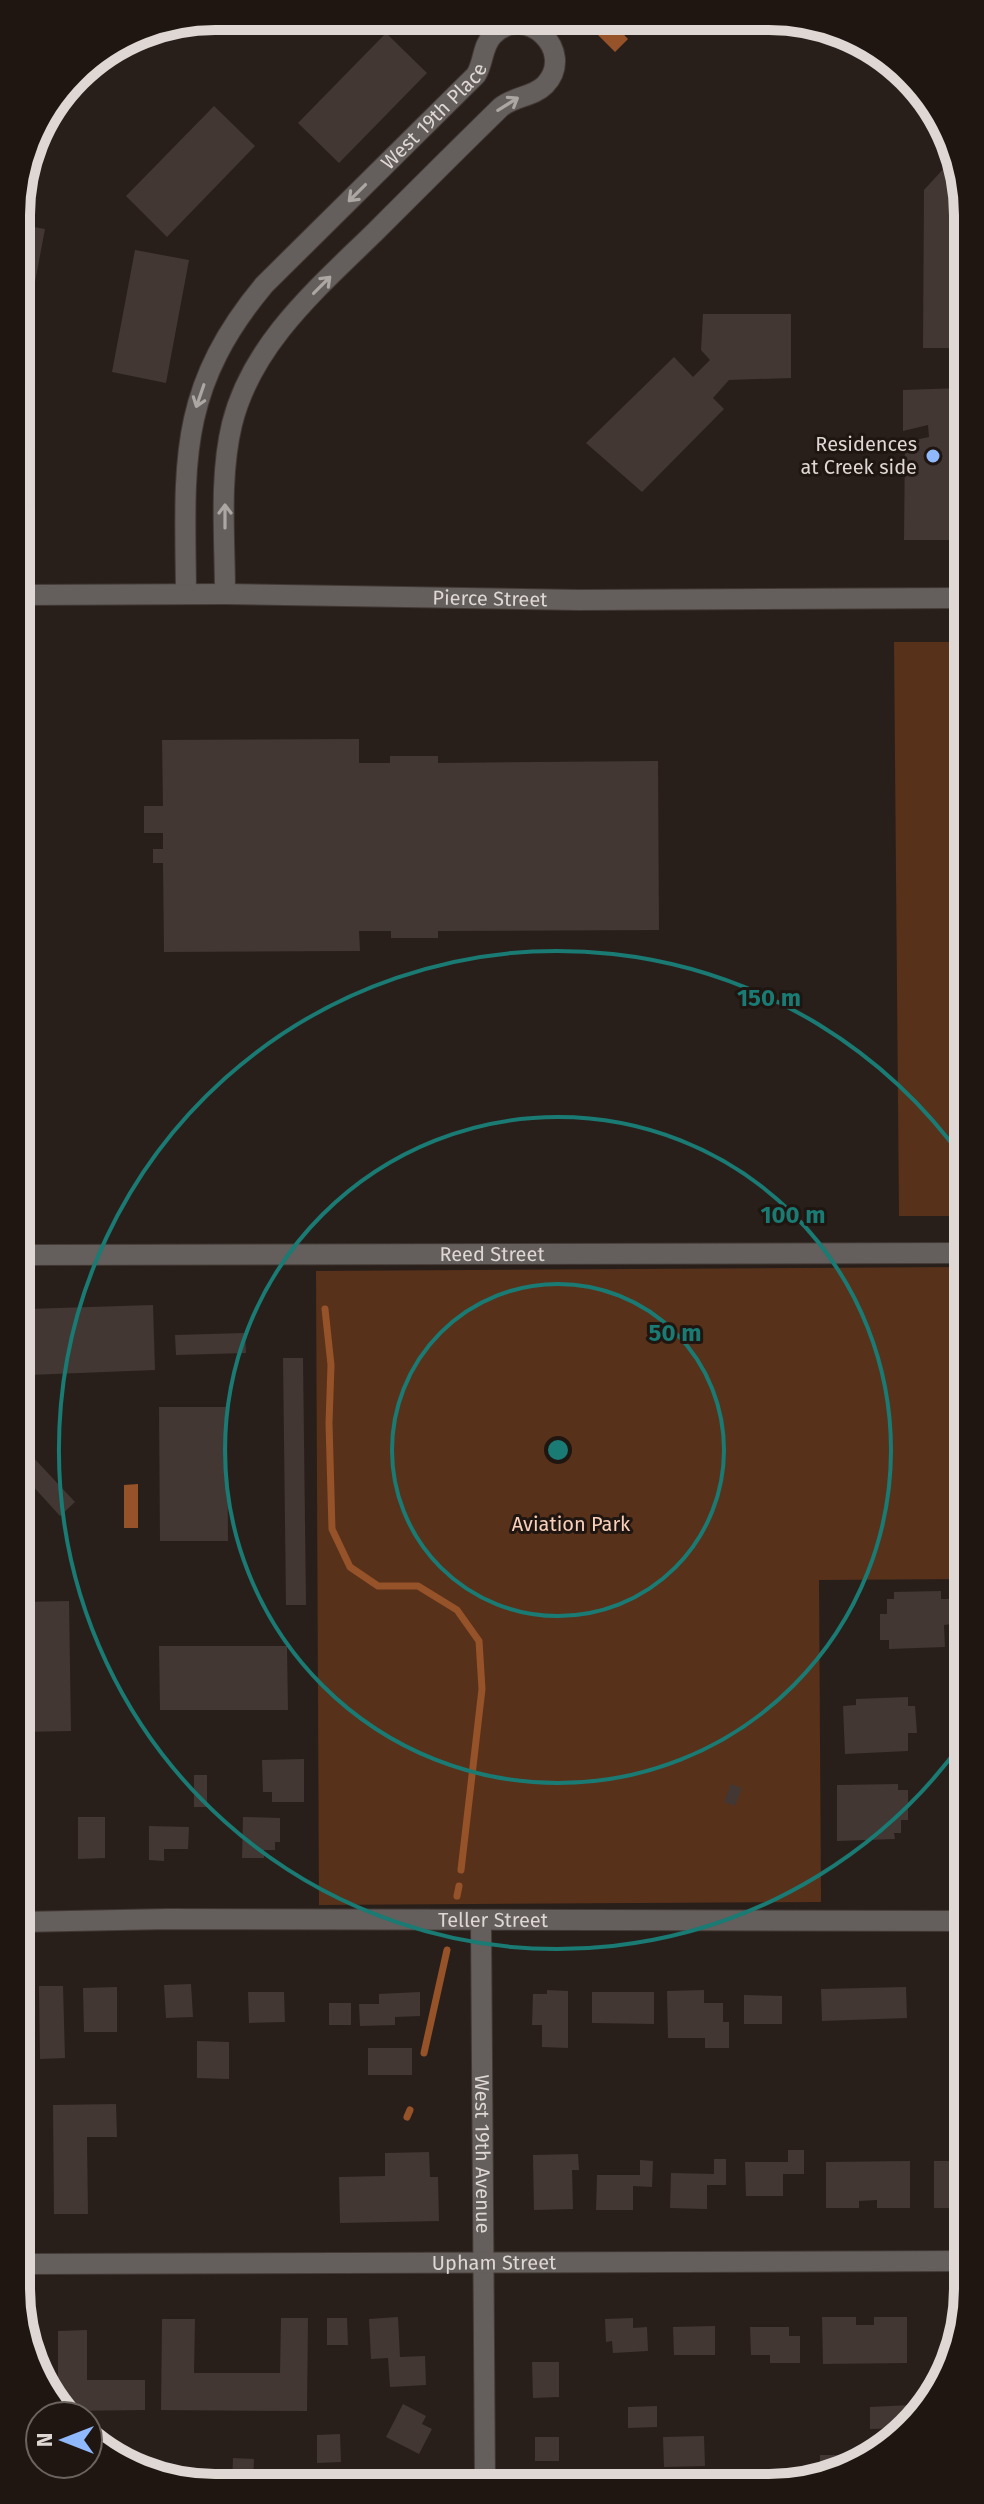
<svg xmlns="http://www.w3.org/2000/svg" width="984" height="2504" font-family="'Fira Sans',sans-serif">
	<rect width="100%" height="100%" fill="#291f1a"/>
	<path fill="#58311a" d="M894,642H963L964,1216H899Z
		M965,1267V1579L819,1580L821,1902L319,1905L316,1271Z"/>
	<path fill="#965228" d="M601,18H608L628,39L615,52L591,28Z
		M138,1484V1528H124V1485Z"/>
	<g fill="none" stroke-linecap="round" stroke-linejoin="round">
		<path stroke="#965228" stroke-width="7" d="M325,1309L331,1365L329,1423L332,1529L350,1567L378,1586H418L457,1610L479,1641L482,1689L461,1870
			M457,1896L459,1886
			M424,2053L447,1950
			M407,2117L410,2110"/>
	</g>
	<path fill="#423732" d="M386,33L427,73L339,163L298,123Z
		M214,106L255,146L167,237L126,196Z
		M956,155L961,164L962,348H923L924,190Z
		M17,224L45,229L22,351L17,350Z
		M135,250L189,260L166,383L112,372Z
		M703,314H791V378L729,380L713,398L724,409L642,492L586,443L674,357L693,377L710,360L701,350Z
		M961,388L962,540H904L905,442L929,437L928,425L903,431V390Z
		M17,390H24L25,515H17Z
		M359,739V763H390V756H438V763L658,761L659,930L438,931V938H391V931H359L360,951L164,952L163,863H153V849H163V833H144V806H163L162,740Z
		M153,1305L155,1370L29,1375L27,1309Z
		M245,1333L246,1353L176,1355L175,1335Z
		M283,1358H303L306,1605H286Z
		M159,1407H227L228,1541H160Z
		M31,1455L75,1502L60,1516L20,1472V1465Z
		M941,1591V1599H951V1624L944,1625L945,1647L889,1649V1640H880V1614H887V1599H894V1592Z
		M69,1601L71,1731L21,1732V1602Z
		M159,1646H287L288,1710H160Z
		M908,1697V1706H915L917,1733H908V1751L845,1754L843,1706L856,1705V1699Z
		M304,1759V1802H272V1792H263L262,1760Z
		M194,1775H207V1807H194Z
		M731,1784L742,1788L735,1806L724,1802Z
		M898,1784V1790H908V1820H901V1833H894L895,1839L837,1841V1785Z
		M78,1817H105V1858L78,1859Z
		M243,1817L280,1818V1842H275V1850H264V1858H242Z
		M21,1820H34L35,1877L21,1878Z
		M149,1826L189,1827L188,1849H164V1861L149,1860Z
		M191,1984L193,2017L166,2018L164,1985Z
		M39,1986H63L65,2058L40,2059Z
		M117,1987V2032H84L83,1988Z
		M906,1987L907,2018L822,2021L821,1989Z
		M961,1989H967V2031H961Z
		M547,1990L568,1991V2048L542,2047V2025H532L533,1994H547Z
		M704,1990V2003H723V2022H729V2048H705V2038H668L667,1991Z
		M248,1992H284L285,2022L249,2023Z
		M420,1992V2016L395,2017V2025L360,2026L359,2004H379V1994Z
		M592,1992H654V2024L592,2023Z
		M744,1995L782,1996V2024H744Z
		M329,2003H351V2025H329Z
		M197,2041L229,2042V2079L197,2078Z
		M368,2048H412V2075H368Z
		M116,2104L117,2137H87L88,2214H54L53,2105Z
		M788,2150H804V2174H783V2196H746L745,2162H788Z
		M429,2152L430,2177H438L439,2221L340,2223L339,2177L385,2176V2153Z
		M952,2152H967V2208H934V2161H952Z
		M578,2154L579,2170H572L573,2209L534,2210L533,2155Z
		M714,2159H726V2185H707V2209L670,2208L671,2173L714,2174Z
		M640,2160L653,2161L652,2187L633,2186V2210H596L597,2175H640Z
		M910,2161V2208H877V2200L859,2201V2208H826V2162Z
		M398,2317L400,2357L425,2356L426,2385L390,2387L388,2358L371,2359L369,2319Z
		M822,2317H856V2325H874V2317H907V2363L823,2364Z
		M281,2318H308L307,2411L161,2410L162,2319H195L194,2373H280Z
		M327,2318H347L348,2345H327Z
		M633,2318V2328L647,2327L648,2351L613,2353L612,2341L606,2342L605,2319Z
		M715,2326V2355H674L673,2327Z
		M750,2327H789V2336H800V2363H770V2355H751Z
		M87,2330V2380H145V2410L66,2411L58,2397V2331Z
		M952,2342L946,2360L945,2343Z
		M532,2362H559V2397L533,2398Z
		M921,2384H937L925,2412L922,2413Z
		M403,2404L426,2416L422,2424L432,2429L419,2454L386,2437Z
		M911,2405L912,2424L908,2428L870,2429V2407Z
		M657,2406V2427L628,2428V2407Z
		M340,2434L341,2462L317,2463V2435Z
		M704,2436L705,2466L664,2467L663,2437Z
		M535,2437H559V2461H535Z
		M820,2455H844V2471L820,2481Z
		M233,2458L254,2459L253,2484H232Z"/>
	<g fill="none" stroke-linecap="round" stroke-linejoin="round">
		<g stroke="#423934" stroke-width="22">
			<g id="minor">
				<path id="s1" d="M186,594C185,465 176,391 264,285L476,75C484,62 482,46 493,35C525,2 577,51 545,85C533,97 515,96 501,107C459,148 417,190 376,231C319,287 252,343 232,424C219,478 225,538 225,594"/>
				<path id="s2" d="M18,595L225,594L579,600L963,598"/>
				<path id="s3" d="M20,1255L965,1253"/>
				<path id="s4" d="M21,1922L168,1919L966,1921"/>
				<path id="s5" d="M481,1922L485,2483"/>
				<path id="s6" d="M22,2264L967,2261"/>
			</g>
		</g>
		<use href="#minor" stroke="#645e5c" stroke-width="20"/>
	</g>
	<defs><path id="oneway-shaft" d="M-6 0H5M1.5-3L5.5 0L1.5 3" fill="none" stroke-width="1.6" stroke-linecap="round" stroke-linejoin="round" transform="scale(2)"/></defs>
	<g stroke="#ada7a3">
		<use href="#oneway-shaft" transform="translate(508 104) rotate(-32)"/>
		<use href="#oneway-shaft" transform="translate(357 193) rotate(135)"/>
		<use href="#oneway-shaft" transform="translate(322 285) rotate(-45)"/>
		<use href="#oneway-shaft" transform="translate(200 396) rotate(109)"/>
		<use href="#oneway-shaft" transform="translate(225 516) rotate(-90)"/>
	</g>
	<g fill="none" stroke="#197b73" stroke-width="4">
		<circle cx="558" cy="1450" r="166"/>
		<circle cx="558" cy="1450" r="333"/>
		<path d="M964 1740A499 499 0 1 1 964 1160"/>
	</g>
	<circle fill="#8fb8fd" stroke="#1f1611" stroke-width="3" cx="933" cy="456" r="8"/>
	<g text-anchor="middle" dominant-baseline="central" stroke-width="6" stroke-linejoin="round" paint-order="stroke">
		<g font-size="20" fill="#ded7d3" stroke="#1f1611">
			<text stroke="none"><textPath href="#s1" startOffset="568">West 19th Place</textPath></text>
			<text stroke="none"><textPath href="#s2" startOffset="472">Pierce Street</textPath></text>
			<text stroke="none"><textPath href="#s3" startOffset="472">Reed Street</textPath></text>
			<text stroke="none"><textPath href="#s4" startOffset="472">Teller Street</textPath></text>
			<text stroke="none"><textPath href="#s5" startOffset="232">West 19th Avenue</textPath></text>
			<text stroke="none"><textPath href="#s6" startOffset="472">Upham Street</textPath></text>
		</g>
		<g font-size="20" fill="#ded7d3" stroke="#1f1611" text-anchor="end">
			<text x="917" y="444">Residences<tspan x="917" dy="23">at Creek side</tspan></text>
		</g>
		<g font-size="20" fill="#f9d0ba" stroke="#1f1611">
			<text x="571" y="1524">Aviation Park</text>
		</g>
	</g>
	<path d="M0 0H984V2504H0ZM215 30H769A185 185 0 0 1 954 215V2289A185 185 0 0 1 769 2474H215A185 185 0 0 1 30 2289V215A185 185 0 0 1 215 30Z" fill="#1f1611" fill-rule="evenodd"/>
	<path fill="none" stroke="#ded7d3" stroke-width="10" d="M215 30H769A185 185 0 0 1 954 215V2289A185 185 0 0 1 769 2474H215A185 185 0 0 1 30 2289V215A185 185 0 0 1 215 30Z"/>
	<circle cx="558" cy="1450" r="12" fill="#197b73" stroke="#1f1611" stroke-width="4"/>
	<g font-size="24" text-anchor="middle" font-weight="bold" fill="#197b73" stroke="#1f1611" stroke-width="6" stroke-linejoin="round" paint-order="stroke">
		<text x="769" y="1006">150 m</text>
		<text x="793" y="1223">100 m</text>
		<text x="675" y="1341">50 m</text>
	</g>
	<g transform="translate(64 2440) rotate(270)"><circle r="38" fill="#1f1611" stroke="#6b635f" stroke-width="2"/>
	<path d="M0-6L14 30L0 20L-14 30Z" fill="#8fb8fd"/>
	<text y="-12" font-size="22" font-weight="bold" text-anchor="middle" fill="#ded7d3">N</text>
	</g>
</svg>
